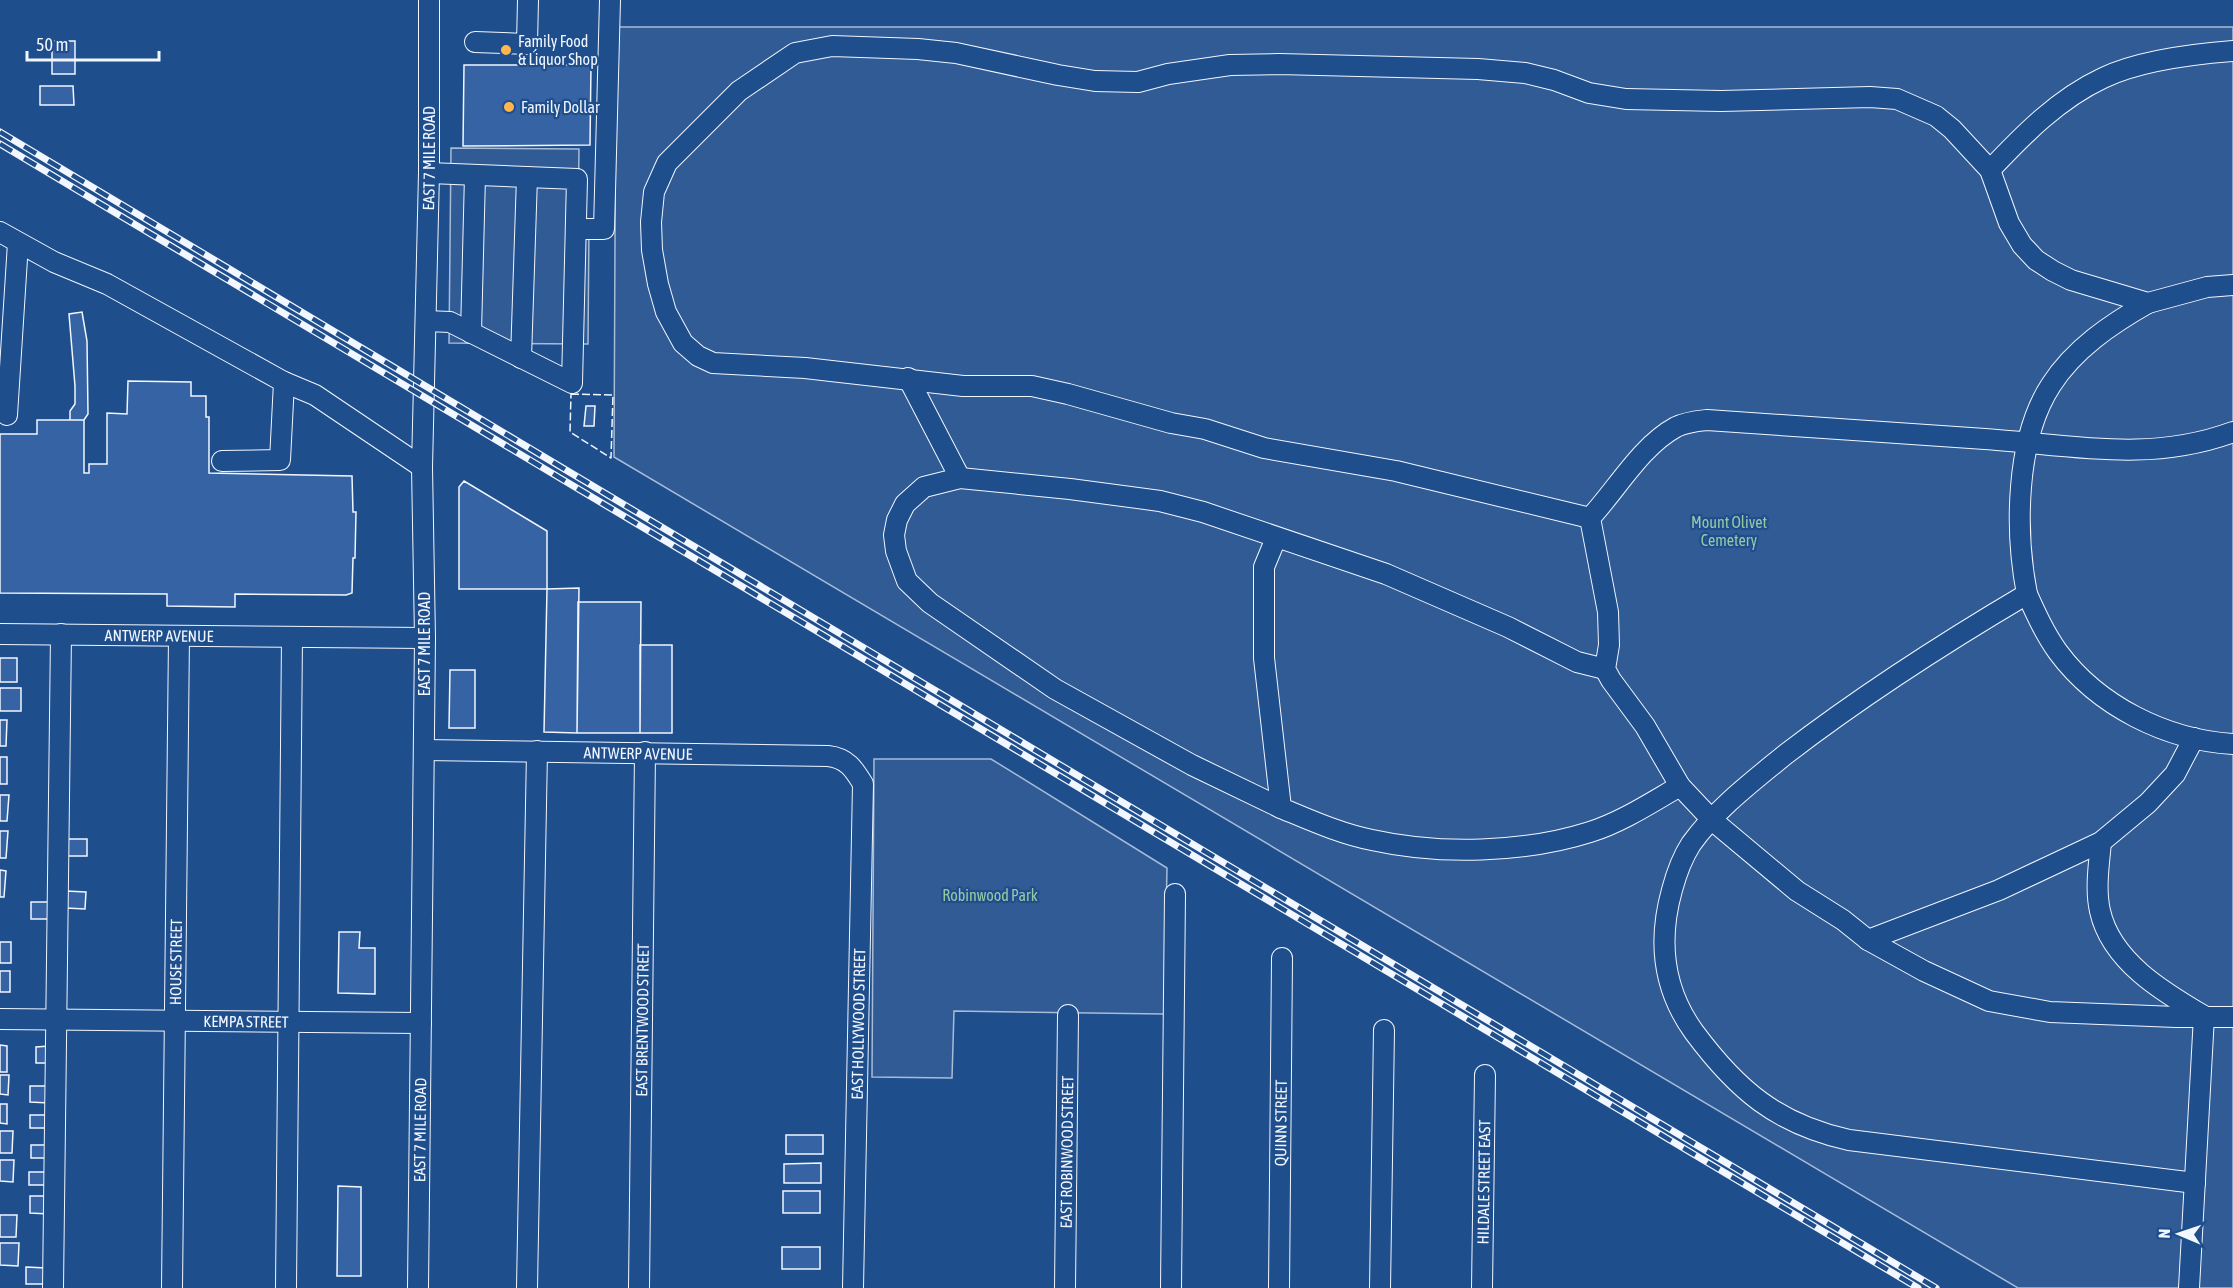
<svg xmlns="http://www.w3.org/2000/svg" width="2233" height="1288" font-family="'Asap Condensed',sans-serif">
	<rect width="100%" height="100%" fill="#1f4e8c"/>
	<path fill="#305b95" stroke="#a8bbd7" stroke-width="1.5" d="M616,27H2233V1288H2018L614,457Z
		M451,148L579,149L578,222L589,223L588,344L449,343Z
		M874,759H991L1167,868L1164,1014L954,1011L952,1078L872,1077Z"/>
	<path fill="#3563a3" stroke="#f2f6ff" stroke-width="1.5" d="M52,41H75V74H52Z
		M464,65H591L590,145L463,146Z
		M40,86H73L74,105H40Z
		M82,312L87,341L88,414L84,420H70V411L75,404V386L69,314Z
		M128,381L191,382V396H206V417H209V473L352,476L353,512H356L355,558H353L352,593L346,595L235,594V607L167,606V594L0,593V434H37V420H84V473H89V464H107V413L127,414Z
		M586,406H595L594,426H584Z
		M464,481L547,531V589H459V487Z
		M579,588L577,733L544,732L547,589Z
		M578,602H641L640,733H577Z
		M640,645H672V733H640Z
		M0,658H17V682H0Z
		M450,670H475V728H449Z
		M0,688H21V711H0Z
		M0,720H7L6,746H0Z
		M0,757H7V784H0Z
		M0,795H9L7,821H0Z
		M0,831H8L6,858H0Z
		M68,839H87V856H67Z
		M0,870L6,871L4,897H0Z
		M66,891L86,892L85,909L66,908Z
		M31,902H51L50,919H31Z
		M339,932H360L359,948H375V994L338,993Z
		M0,942H11V963H0Z
		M0,971H10V992H0Z
		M0,1045L7,1046V1072H0Z
		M49,1046V1063H36V1047Z
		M0,1075H9L8,1095L0,1094Z
		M30,1086H50L49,1103L30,1102Z
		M0,1104H7V1124L0,1123Z
		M30,1115H47V1128H30Z
		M0,1131H13L12,1153H0Z
		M786,1135H823V1154H786Z
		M31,1145H47V1158H31Z
		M0,1160H14L13,1182L0,1181Z
		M821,1163V1183H784V1164Z
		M29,1172H46L45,1185H29Z
		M338,1186L361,1187V1276H337Z
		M783,1191H820V1213H783Z
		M30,1196H50L49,1214L30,1213Z
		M0,1215H17L16,1237H0Z
		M0,1243H19L18,1266L0,1265Z
		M782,1247H820V1269H782Z
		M26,1267L46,1268L45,1284H26Z"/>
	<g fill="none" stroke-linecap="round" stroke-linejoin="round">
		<g stroke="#f2f6ff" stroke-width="22">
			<g id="minor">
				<path d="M475,42L527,44L528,0"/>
				<path d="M1990,170C2023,135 2058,99 2103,78C2138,61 2194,54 2233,51"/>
				<path d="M576,229H604L610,0"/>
				<path d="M0,232L54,262L107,284L284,382L315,395L422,467"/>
				<path d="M2148,303C2111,324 2074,349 2051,385C2015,440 2015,532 2027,594C1944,643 1863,695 1786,754C1753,781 1716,809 1691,844C1682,858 1676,875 1672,890C1658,940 1663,989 1694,1032C1737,1090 1777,1124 1849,1140L2195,1183"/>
				<path d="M426,321L450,322L572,383L577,179L429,173"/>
				<path d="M471,333L475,175"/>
				<path d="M521,358L527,177"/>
				<path d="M908,378L960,478"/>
				<path d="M7,415L18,243"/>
				<path d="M2233,432C2149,463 2072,445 1985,439C1892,433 1800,426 1707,420C1697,421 1686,422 1676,427C1641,446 1617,489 1590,518L1608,612L1609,645L1605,669L1611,680L1645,726L1680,786L1712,820L1797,891L1843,920L1868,940L1924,971L1989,1001L2050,1012L2176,1017H2233"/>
				<path d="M222,461L280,460L284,382"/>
				<path d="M1590,518L1396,471L1264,448L1205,429L1171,423L1068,394L1032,386H963L805,368L713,363L698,356L683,343L666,312L658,284L652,250L651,222L654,192L667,163L739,91L795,53L832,46L918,49L956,53L1058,75L1095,81L1138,82L1168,74L1230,65L1279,64L1478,69L1525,73L1554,80L1589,93L1626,99L1721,101L1870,97L1897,99L1936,116L1952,129L1990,170L2009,223L2022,245L2036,260L2053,271L2071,280L2148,303L2207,287L2233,285"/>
				<path d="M1276,538L1264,567V658L1281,808C1310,820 1341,834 1372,840C1439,855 1524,853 1590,832C1622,822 1652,802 1680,786"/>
				<path d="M2027,594C2036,614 2045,634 2058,652C2098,706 2166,740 2233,744"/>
				<path id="s1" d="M0,634L425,638"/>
				<path id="s2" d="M424,750L828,756C847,758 854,769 863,784L853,1288"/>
				<path d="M1281,808L1192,765L1055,689L930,603L907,581L896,551L894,535L897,520L905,504L924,487L960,478L1070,489L1160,501L1203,512L1386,574L1508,627L1577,662L1605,669"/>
				<path d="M2101,842C2099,864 2095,889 2100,911C2111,961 2163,992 2204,1016L2189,1288"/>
				<path d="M1868,940L1999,890L2101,842L2148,803L2175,774L2194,738"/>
				<path id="s3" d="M0,1019L421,1023"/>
				<path d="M53,1288L61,634"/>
				<path id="s4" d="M172,1288L179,636"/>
				<path d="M286,1288L292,637"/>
				<path id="s5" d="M418,1288L425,638L422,467L429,173V0"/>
				<path d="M527,1288L537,751"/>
				<path id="s6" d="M639,1288L645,752"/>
				<path id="s7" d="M1065,1288L1068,1015"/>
				<path d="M1171,1288L1175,894"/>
				<path id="s8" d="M1279,1288L1282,958"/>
				<path d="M1380,1288L1384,1030"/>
				<path id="s9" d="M1482,1288L1485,1075"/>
			</g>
		</g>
		<use href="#minor" stroke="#1f4e8c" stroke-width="20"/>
		<g stroke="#f2f6ff" stroke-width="7">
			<path id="rail" d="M0,132L1936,1288
				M0,144L1918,1288"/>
		</g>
		<use href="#rail" stroke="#1f4e8c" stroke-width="4.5" stroke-dasharray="14" stroke-linecap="butt"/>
		<path stroke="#f2f6ff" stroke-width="1.5" stroke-dasharray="8 3" stroke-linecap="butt" d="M571,394L613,395L611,458L570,432Z"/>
	</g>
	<g fill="#ffb74d" stroke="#1f4e8c" stroke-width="2">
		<circle cx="506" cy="50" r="6"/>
		<circle cx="509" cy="107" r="6"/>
	</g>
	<g text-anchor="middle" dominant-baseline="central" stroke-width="4.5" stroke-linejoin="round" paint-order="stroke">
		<g font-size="16" fill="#f2f6ff" stroke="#1f4e8c" text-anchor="start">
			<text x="518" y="41">Family Food<tspan x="518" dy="18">&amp; Liquor Shop</tspan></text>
			<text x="521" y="107">Family Dollar</text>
		</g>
		<g font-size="16" fill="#f2f6ff" stroke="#1f4e8c">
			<text stroke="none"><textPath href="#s5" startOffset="1130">EAST 7 MILE ROAD</textPath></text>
			<text stroke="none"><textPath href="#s1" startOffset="159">ANTWERP AVENUE</textPath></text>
			<text transform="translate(424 644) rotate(-90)">EAST 7 MILE ROAD</text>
			<text stroke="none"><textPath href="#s2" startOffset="214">ANTWERP AVENUE</textPath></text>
			<text stroke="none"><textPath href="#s4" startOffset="326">HOUSE STREET</textPath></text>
			<text stroke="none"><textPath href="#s6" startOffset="268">EAST BRENTWOOD STREET</textPath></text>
			<text stroke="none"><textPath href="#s3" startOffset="246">KEMPA STREET</textPath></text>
			<text transform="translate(858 1024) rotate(-89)">EAST HOLLYWOOD STREET</text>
			<text stroke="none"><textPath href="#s8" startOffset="165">QUINN STREET</textPath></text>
			<text stroke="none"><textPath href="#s5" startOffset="158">EAST 7 MILE ROAD</textPath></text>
			<text stroke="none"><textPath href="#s7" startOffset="136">EAST ROBINWOOD STREET</textPath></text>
			<text stroke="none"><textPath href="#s9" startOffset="106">HILDALE STREET EAST</textPath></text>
		</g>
		<g font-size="16" fill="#97c8a6" stroke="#1f4e8c">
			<text x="1729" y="522">Mount Olivet<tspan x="1729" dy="18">Cemetery</tspan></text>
			<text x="990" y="895">Robinwood Park</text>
		</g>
	</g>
	<g transform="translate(2179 1234) rotate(272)" stroke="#1f4e8c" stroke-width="4.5" paint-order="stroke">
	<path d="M0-4.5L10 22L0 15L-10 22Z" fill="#f2f6ff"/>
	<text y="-9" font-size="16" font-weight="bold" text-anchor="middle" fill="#f2f6ff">N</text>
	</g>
	<path d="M27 51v9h132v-9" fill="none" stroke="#f2f6ff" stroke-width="3"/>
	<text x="36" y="51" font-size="18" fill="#f2f6ff" stroke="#1f4e8c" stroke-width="4.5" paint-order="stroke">50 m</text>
</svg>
